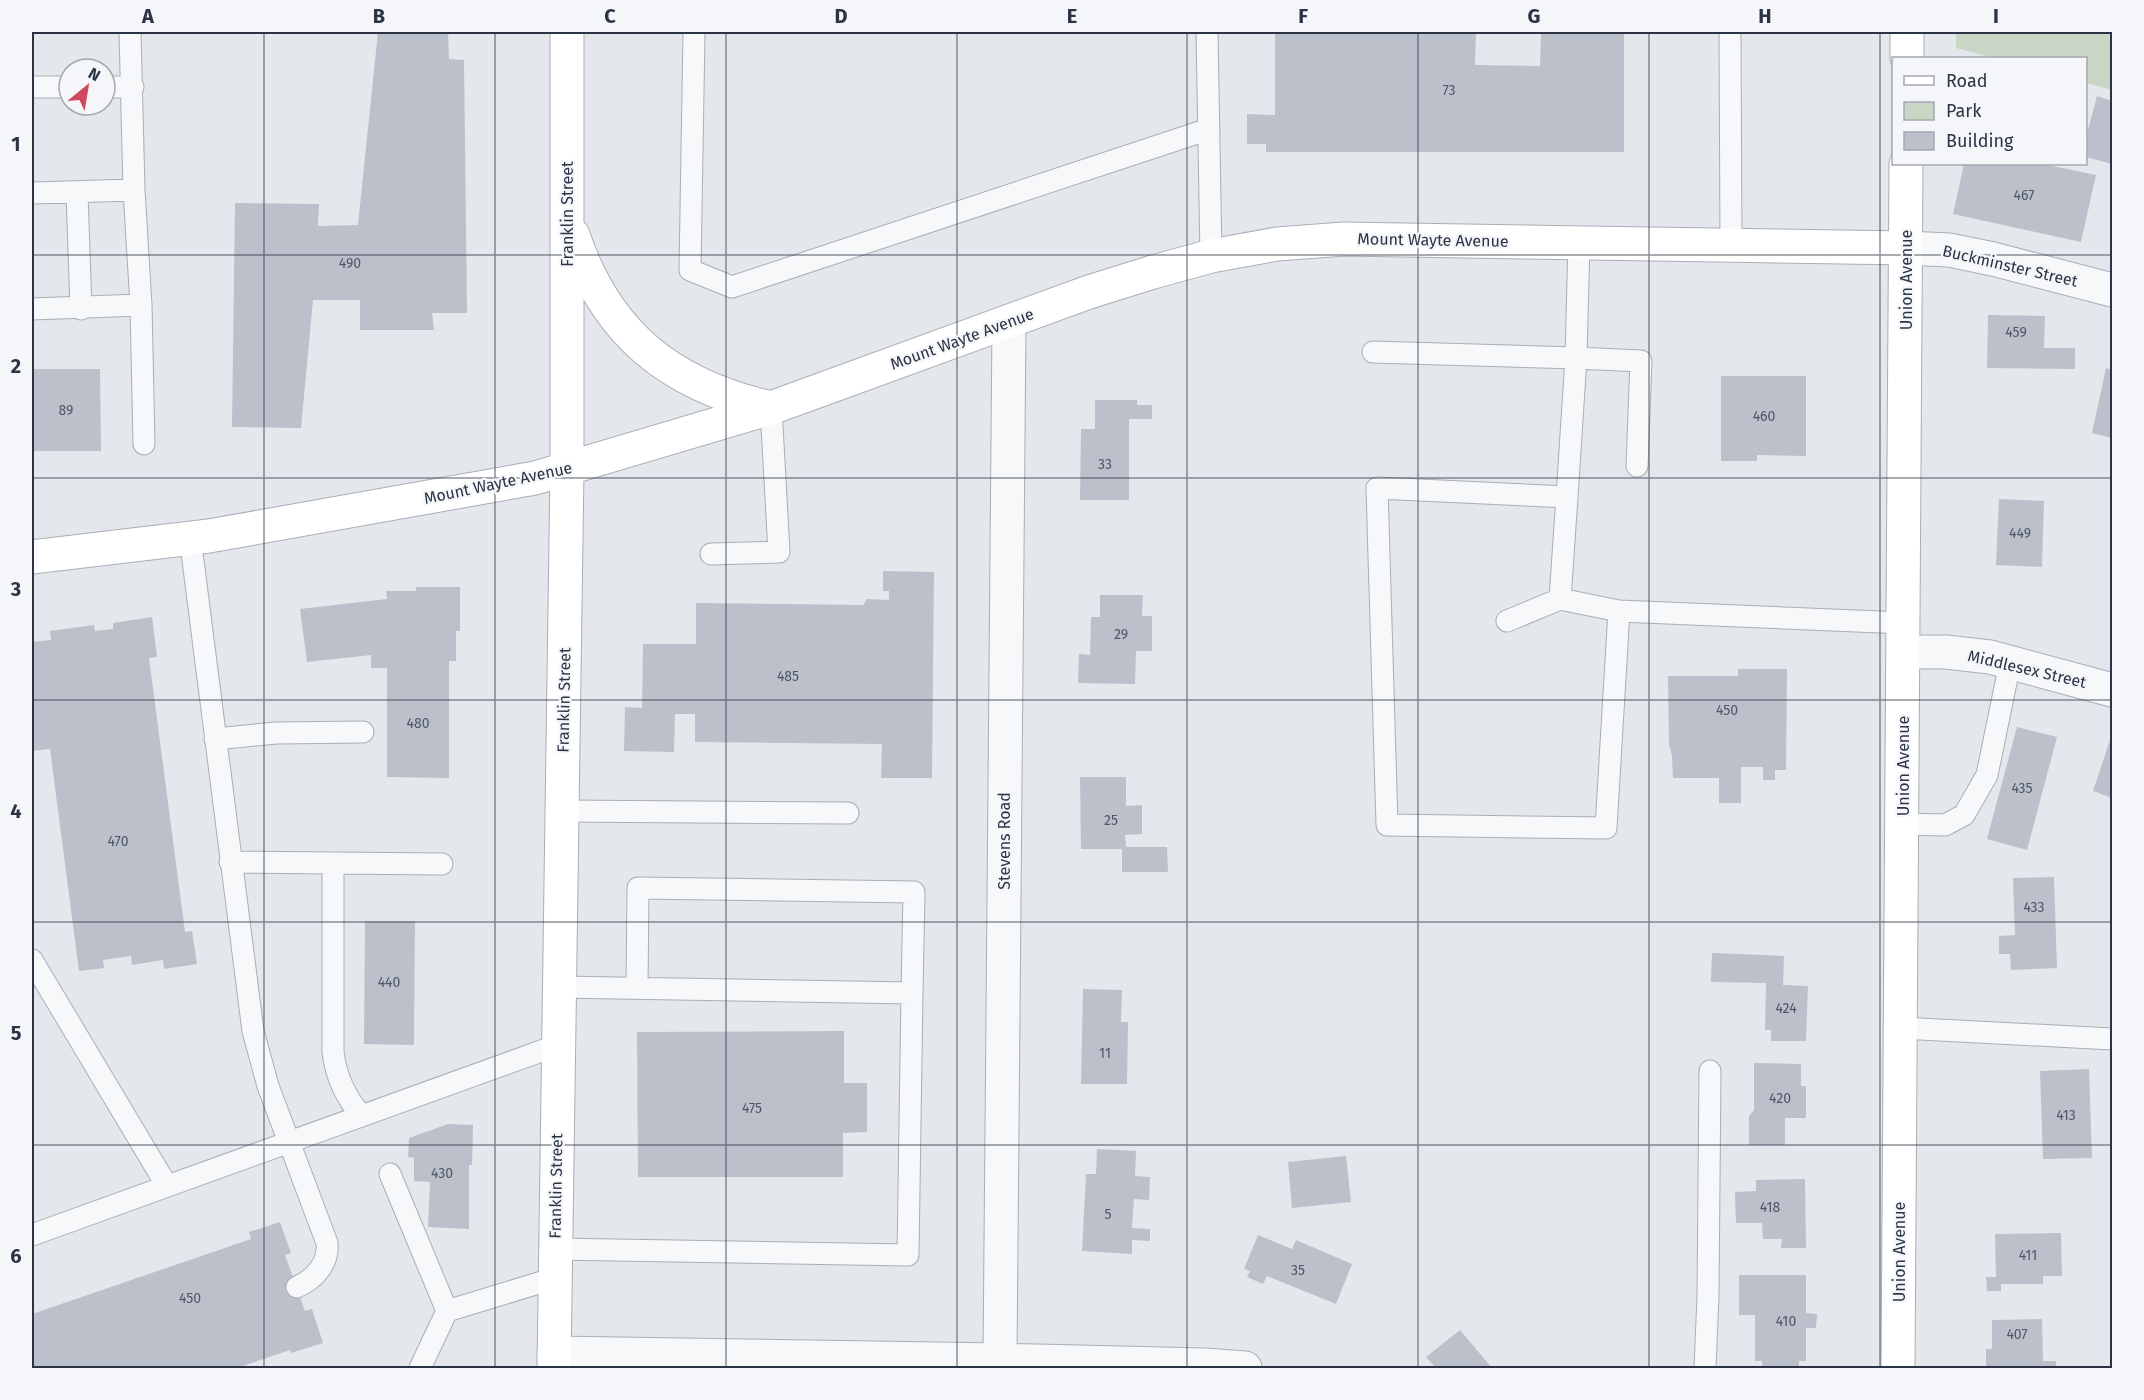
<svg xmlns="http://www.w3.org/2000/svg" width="2144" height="1400" font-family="'Fira Sans',sans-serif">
	<rect width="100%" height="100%" fill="#e4e7ec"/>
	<path fill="#c9d6c5" d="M1956,32H2112V90L2086,83V58H1994L1956,48Z"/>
	<path fill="#bbc0ca" d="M378,32H448L449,59L464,60L467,313H432L434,330H360V300H313L301,428L232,427L235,203L319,204L318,226L358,225Z
		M1275,32H1476L1475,65L1540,66L1541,32H1624V152H1266V144H1247V114L1275,115Z
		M2097,96L2112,101V164L2086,157V137Z
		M1964,164H2043L2096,175L2081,242L1953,214Z
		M1988,315L2045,316L2044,348H2075V369L1987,368Z
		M2106,368L2112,370V438L2092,433Z
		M32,369H100L101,451H32Z
		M1721,376H1806V456L1757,455V461H1721Z
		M1095,400H1137V405H1152V419H1129V500H1080L1081,429H1095Z
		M1999,499L2044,501L2042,567L1996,565Z
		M883,571L934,572L932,778H881L882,744L695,742V714H675L674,752L624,751L625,707L642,708L643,644H696V603L863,605L867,599L889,600V591H883Z
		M416,587H460V631H456V661H449V778L387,777V668H371V655L307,662L300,609L387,599L386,591H416Z
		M1100,595H1143L1142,616H1152V651H1136L1135,684L1078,683L1079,654L1090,655L1091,617H1100Z
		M152,617L157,657L149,658L185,932L192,931L197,964L164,969L163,960L132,965L131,956L103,960L104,968L79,971L50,749L32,751V642L51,640L50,631L94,625L95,631L113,629V623Z
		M1738,669H1787L1786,770H1775V780H1763V767H1741V803H1719V778H1673L1672,756L1669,744L1668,676H1738Z
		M2017,727L2057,737L2027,850L1987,839Z
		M2110,740L2112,741V798L2093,791Z
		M1080,777H1126V806L1142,805V834L1125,835L1126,847H1167L1168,872H1122V849H1081Z
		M2054,877L2057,968L2011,970L2010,954H1999V936L2015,935L2013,878Z
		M365,921H415L414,1045L364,1044Z
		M1712,953L1784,956L1783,985L1808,986L1806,1041H1771V1030H1765L1766,983L1711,982Z
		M1083,989L1122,990L1121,1022H1128L1127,1084H1081Z
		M844,1031V1083H867V1132L843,1133V1177H638L637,1032Z
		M1754,1063L1801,1064V1086H1806V1118H1785V1145H1749V1116L1754,1110Z
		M2089,1069L2092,1158L2043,1159L2040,1071Z
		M448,1124L473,1125L472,1165H469V1229L428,1227L430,1182L414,1181V1158L408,1157L409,1138Z
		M1097,1149L1136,1151L1135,1176L1150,1177L1149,1200L1134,1199L1132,1228L1150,1229V1241L1132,1240V1254L1082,1251L1086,1174H1096Z
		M1346,1156L1351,1202L1292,1208L1288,1162Z
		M1805,1179L1806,1248H1781L1782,1239H1763L1762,1223H1736L1735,1192L1756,1191V1180Z
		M280,1222L291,1253L285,1255L305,1311L312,1309L323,1343L291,1353L290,1350L237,1368H32V1314L251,1239L249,1232Z
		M2061,1233L2062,1276H2043V1284H2001V1291H1987L1986,1277H1996L1995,1234Z
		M1258,1235L1292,1249L1296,1240L1352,1264L1336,1304L1267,1276L1263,1284L1247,1277L1250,1271L1244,1269Z
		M1739,1275H1806V1313L1817,1314L1816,1328H1806V1361H1799V1368H1762V1361H1755V1315H1739Z
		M2042,1319L2043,1361H2056V1368H1986V1349H1992V1320Z
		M1460,1330L1492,1368H1436L1426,1357Z"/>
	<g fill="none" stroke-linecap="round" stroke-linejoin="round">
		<g stroke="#a9aeb7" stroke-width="23">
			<path id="lane" d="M130,32L134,190L141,305L144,444
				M694,32L690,270L732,287L1209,129
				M1207,32L1211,256
				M1730,32L1731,245
				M32,87H69
				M105,87H133
				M32,193L134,190
				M77,193L81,309
				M32,309L141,305
				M1373,352L1576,358L1579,243
				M1637,466L1641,361L1576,358L1567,497L1377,488L1387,825L1606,828L1619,611L1904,623
				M1567,497L1560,599L1619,611
				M190,537L253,1031L268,1086L327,1243C329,1263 315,1279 297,1287
				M711,554L779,552L771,408
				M1507,621L1560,599
				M215,739L276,733L363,732
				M562,811L848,813
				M1902,824L1945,825L1964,815L1987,775L2010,663
				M230,862L442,864
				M333,863V1052C336,1077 345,1097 362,1116
				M32,960L167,1186
				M637,988L638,888L914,892L912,993
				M1901,1028L2112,1039
				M390,1174L447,1311
				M32,1235L558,1045
				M555,1249L908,1255L912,993L559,987
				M420,1368L447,1311L555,1278
				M1705,1368L1708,1296L1710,1071"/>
		</g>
		<g stroke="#a9aeb7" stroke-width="35">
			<path id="street" d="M1906,248L1949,250L1993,259L2112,290
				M1904,652H1946L1990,657L2112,690
				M554,1353L1000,1360L1205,1365L1245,1368
				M1000,1360L1009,323"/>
		</g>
		<g stroke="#a9aeb7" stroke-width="35">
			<path id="secondary" d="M1907,58V32
				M573,235C606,334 670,385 771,408
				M32,557L209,536L535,478L771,408L1089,292L1153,272L1211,256L1277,244L1344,239L1906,248
				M554,1368L567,469V32
				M1898,1368L1906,164"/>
		</g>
		<use href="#lane" stroke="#f7f8fa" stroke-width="21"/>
		<use href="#street" stroke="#f7f8fa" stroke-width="33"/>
		<use href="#secondary" stroke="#fff" stroke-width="33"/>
	</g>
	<path fill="none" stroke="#2b3445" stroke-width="1.5" stroke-opacity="0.55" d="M264,32V1368M495,32V1368M726,32V1368M957,32V1368M1187,32V1368M1418,32V1368M1649,32V1368M1880,32V1368M32,255H2112M32,478H2112M32,700H2112M32,922H2112M32,1145H2112"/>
	<g text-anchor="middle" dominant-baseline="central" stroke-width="4.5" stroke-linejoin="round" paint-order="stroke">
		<g font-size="14" fill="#4f5766">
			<text x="1449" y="90">73</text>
			<text x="2024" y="195">467</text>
			<text x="350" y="263">490</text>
			<text x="2016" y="332">459</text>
			<text x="66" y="410">89</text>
			<text x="1764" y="416">460</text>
			<text x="1105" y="464">33</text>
			<text x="2020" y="533">449</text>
			<text x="1121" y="634">29</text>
			<text x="788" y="676">485</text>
			<text x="1727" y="710">450</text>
			<text x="418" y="723">480</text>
			<text x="2022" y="788">435</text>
			<text x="1111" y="820">25</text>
			<text x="118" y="841">470</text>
			<text x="2034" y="907">433</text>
			<text x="389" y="982">440</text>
			<text x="1786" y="1008">424</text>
			<text x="1105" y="1053">11</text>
			<text x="1780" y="1098">420</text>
			<text x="752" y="1108">475</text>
			<text x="2066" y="1115">413</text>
			<text x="442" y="1173">430</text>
			<text x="1770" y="1207">418</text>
			<text x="1108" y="1214">5</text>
			<text x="2028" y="1255">411</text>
			<text x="1298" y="1270">35</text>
			<text x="190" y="1298">450</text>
			<text x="1786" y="1321">410</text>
			<text x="2017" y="1334">407</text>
		</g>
		<g font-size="16" fill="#2b3445" stroke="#f4f6f9">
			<text transform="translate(567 214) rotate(-90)">Franklin Street</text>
			<text transform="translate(1433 240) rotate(1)">Mount Wayte Avenue</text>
			<text transform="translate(2010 266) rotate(13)">Buckminster Street</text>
			<text transform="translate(1906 280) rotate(-90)">Union Avenue</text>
			<text transform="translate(962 339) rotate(-20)">Mount Wayte Avenue</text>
			<text transform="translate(498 483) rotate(-12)">Mount Wayte Avenue</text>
			<text transform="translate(2027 669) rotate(13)">Middlesex Street</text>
			<text transform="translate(564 700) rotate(-89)">Franklin Street</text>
			<text transform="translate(1903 766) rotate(-90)">Union Avenue</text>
			<text transform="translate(1004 841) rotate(-90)">Stevens Road</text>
			<text transform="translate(556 1186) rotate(-89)">Franklin Street</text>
			<text transform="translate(1899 1252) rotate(-90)">Union Avenue</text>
		</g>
	</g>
	<rect width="2144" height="1400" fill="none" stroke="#f4f6f9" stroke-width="66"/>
	<rect x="1892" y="57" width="195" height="108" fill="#f4f6f9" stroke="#a4a8b1" stroke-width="1.5"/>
	<rect x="1904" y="76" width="30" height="9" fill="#ffffff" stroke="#a4a8b1" stroke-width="1.5"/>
	<text x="1946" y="87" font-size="18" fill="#2b3445">Road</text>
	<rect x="1904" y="102" width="30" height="18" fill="#c9d6c5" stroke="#a4a8b1" stroke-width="1.5"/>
	<text x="1946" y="117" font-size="18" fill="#2b3445">Park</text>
	<rect x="1904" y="132" width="30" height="18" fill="#bbc0ca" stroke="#a4a8b1" stroke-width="1.5"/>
	<text x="1946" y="147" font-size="18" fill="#2b3445">Building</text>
	<g transform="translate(87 87) rotate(30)"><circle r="28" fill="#f4f6f9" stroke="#a4a8b1" stroke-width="1.5"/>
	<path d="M0-4.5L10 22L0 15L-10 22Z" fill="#d1495b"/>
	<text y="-9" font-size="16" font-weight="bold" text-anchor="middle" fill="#2b3445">N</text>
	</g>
	<rect x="33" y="33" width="2078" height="1334" fill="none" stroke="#2b3445" stroke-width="2"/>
	<g font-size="20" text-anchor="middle" font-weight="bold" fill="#2b3445">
		<text x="148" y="23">A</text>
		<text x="379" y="23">B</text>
		<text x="610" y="23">C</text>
		<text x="841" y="23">D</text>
		<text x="1072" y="23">E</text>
		<text x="1303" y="23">F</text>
		<text x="1534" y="23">G</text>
		<text x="1765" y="23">H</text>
		<text x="1996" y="23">I</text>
		<text x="16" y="151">1</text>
		<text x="16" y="373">2</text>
		<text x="16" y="596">3</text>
		<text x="16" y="818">4</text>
		<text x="16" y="1040">5</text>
		<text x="16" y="1263">6</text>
	</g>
</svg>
